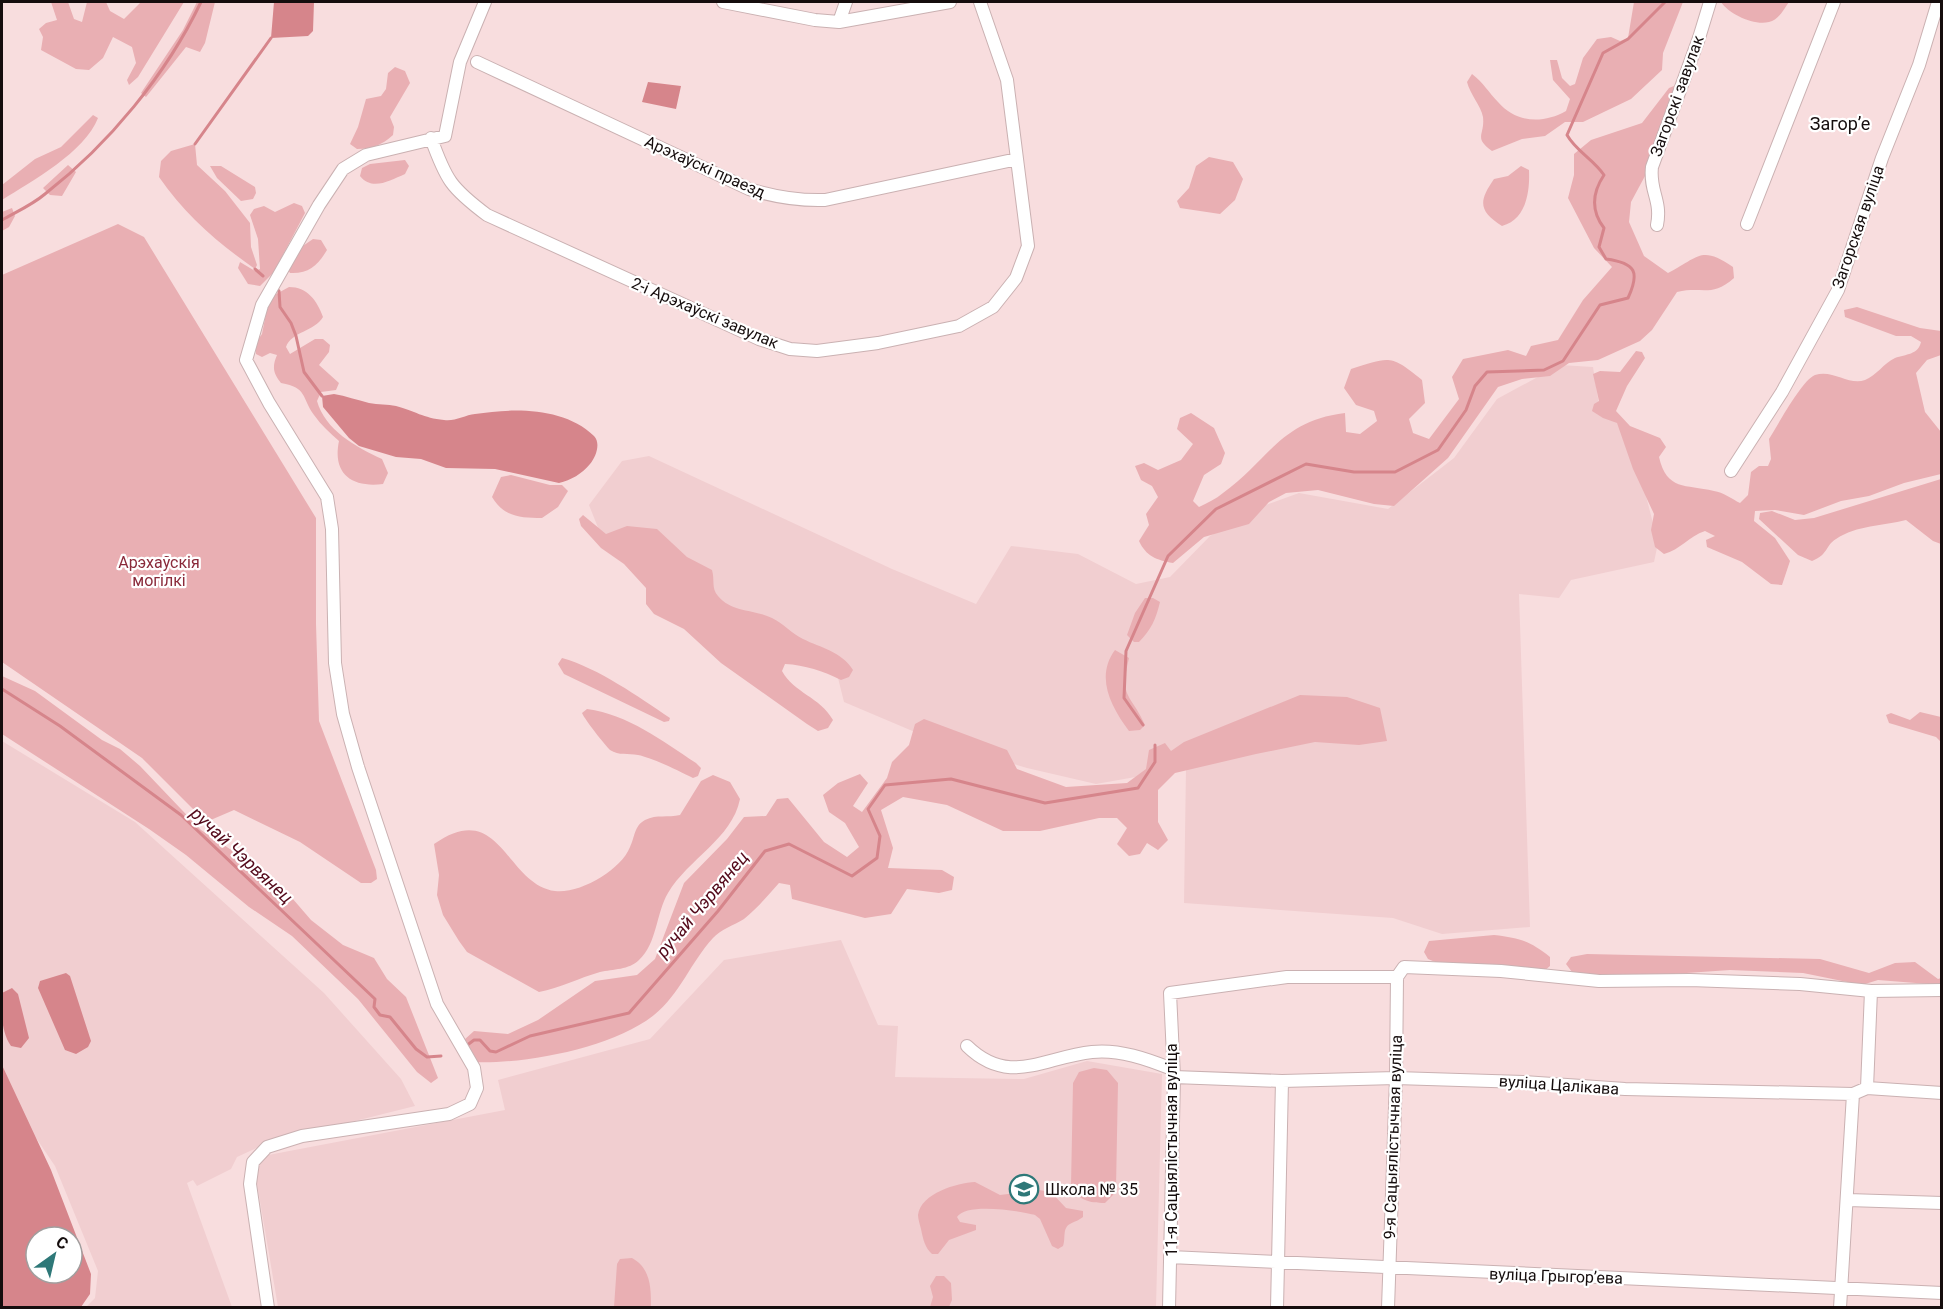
<svg xmlns="http://www.w3.org/2000/svg" width="1943" height="1309" font-family="Roboto,sans-serif">
	<rect width="100%" height="100%" fill="#f8ddde"/>
	<path fill="#f1ced0" d="M1560,365L1593,367L1600,411L1629,429L1658,543L1654,562L1571,580L1559,598L1519,594L1530,927L1442,934L1393,918L1184,903L1186,768L1096,784L1027,768L929,738L844,702L835,666L601,535L589,505L622,461L649,456L892,569L976,604L1011,546L1078,554L1136,584L1170,577L1210,536L1263,506L1299,493L1388,509L1454,458L1497,399Z
		M2,741L135,822L324,993L401,1079L415,1106L267,1143L237,1157L231,1169L197,1186L193,1180L187,1183L232,1307H86L95,1298L98,1271L55,1166L32,1132L2,1065Z
		M841,940L878,1025L898,1026L895,1077L1024,1079L1087,1061L1162,1074L1156,1307H278L254,1166L263,1156L505,1110L498,1080L650,1039L724,960Z"/>
	<path fill="#e9afb3" d="M51,2H68L74,19L82,22L87,2H106L110,11L124,19L141,2H184L138,77L129,85L127,80L136,63L132,47L113,37L103,58L89,70L76,69L41,50L43,37L39,29L46,23L57,20Z
		M197,2H215L205,43L200,52L186,47L146,97L141,93L183,30Z
		M1634,2H1683L1663,53L1662,70L1631,99L1583,122H1565L1545,136L1522,139L1492,151C1473,137 1485,136 1483,117C1481,106 1470,94 1467,82L1472,74C1483,82 1489,93 1498,102C1516,123 1543,124 1566,111L1570,99L1553,80L1550,60H1557L1562,78L1570,86L1575,84L1583,58L1597,39L1611,37L1620,41L1628,38Z
		M1721,2H1789C1784,9 1778,21 1769,22C1754,26 1729,14 1721,2Z
		M395,67L405,71L410,83L390,117L394,127L393,135C382,145 372,149 357,149L350,144L358,127L366,99L381,96L386,89L388,73Z
		M1674,86L1676,91L1666,110L1645,176L1631,202L1629,222L1644,256L1668,273C1699,257 1701,245 1733,267L1734,278C1711,298 1703,286 1677,292L1652,330L1640,341L1598,360L1569,363L1550,376L1522,379L1498,387L1448,458L1394,506L1374,504L1318,490L1286,493L1269,502L1249,524L1204,537L1173,563C1156,560 1146,556 1139,541L1149,525L1146,514L1158,497L1152,486L1141,480L1135,466L1144,463L1158,470L1181,460L1193,444L1177,429L1180,418L1191,413L1214,428L1225,453L1221,464L1204,475L1193,501L1199,507C1207,503 1216,499 1223,493C1270,459 1280,421 1345,413L1346,432L1360,434L1377,421L1374,411L1356,405L1344,388L1351,369C1390,357 1390,354 1422,380L1425,403L1409,419L1413,433L1429,439L1459,399L1452,377L1463,359L1508,350L1526,356L1531,346L1558,340L1583,300L1612,267L1594,248L1568,198L1574,175V154L1591,140L1642,123L1669,88Z
		M93,115L98,118C85,152 32,181 2,200V185L35,159L61,147Z
		M195,144L197,165L225,191L250,223L251,247L257,265L255,269C218,243 185,215 159,177L161,161L171,151Z
		M1209,157L1233,162L1243,179L1235,200L1220,214L1180,208L1177,201L1189,188L1196,166Z
		M405,160L409,166L405,174C389,181 372,191 360,176L362,168L370,164Z
		M68,165L76,172L62,196L50,195L43,188Z
		M210,166H221L255,187L256,193L253,199L241,201L217,178Z
		M1521,166L1529,170C1530,192 1526,220 1502,226C1479,211 1478,202 1494,179L1508,176Z
		M294,203L302,206L305,213L274,272L260,286L248,284L238,268L240,262L255,271L260,269L258,239L250,215L254,209L264,206L275,212Z
		M12,208L15,216L9,227L2,231V212Z
		M118,224L144,237L316,518V624L319,721L376,870L377,879L371,883H361L300,842L234,810L206,822L142,758L2,662V275Z
		M313,239L321,240L327,250C318,265 309,274 290,273L287,268L297,250Z
		M289,287C307,287 317,300 323,317C315,331 291,332 286,347L290,354L315,339H323L330,345L329,352L319,365L339,383L336,390L321,392L317,401C325,430 356,447 382,459L388,473L383,484C352,488 332,474 339,441C330,433 321,425 314,415C301,397 308,388 281,383C273,373 272,367 277,355L270,353L262,357L256,354L255,344L262,334L269,298Z
		M1857,307L1920,328L1941,331V355L1927,360L1916,373L1925,412L1941,432V474L1904,483L1869,496L1841,501L1804,515L1775,510L1755,511L1754,521L1775,538L1790,561L1782,585L1771,584L1742,562L1707,547L1706,540L1715,536L1705,531C1689,536 1680,550 1664,554L1655,547L1651,530L1654,514L1633,469L1617,423L1603,418L1592,411L1594,404L1599,401L1593,374L1600,371L1620,372L1636,351L1642,352L1645,358L1627,386L1616,411L1630,426L1660,438L1666,447L1659,457C1667,491 1685,484 1714,491C1723,492 1732,499 1740,503L1748,495L1751,472L1759,466H1768L1771,459L1769,439C1778,425 1802,380 1815,375C1833,369 1849,386 1865,380C1876,376 1884,363 1895,358C1906,354 1918,355 1921,342L1911,336H1896L1845,317L1844,310Z
		M511,475L550,485H562L568,491L558,507L542,518C520,518 504,517 492,497L501,477Z
		M1941,479V544L1933,541L1906,520C1883,526 1857,525 1836,539C1825,546 1828,555 1812,561L1798,555L1759,519L1760,513L1772,511L1795,520L1814,518Z
		M583,515L606,534L627,526L657,529L687,557L712,570C715,580 711,588 718,596C732,613 754,609 772,618C783,623 792,634 803,639C821,648 841,651 853,670L849,677L841,680C823,671 805,665 785,664L782,671C794,693 820,697 833,720L828,728L818,731L807,724L721,663L684,629L654,614L646,604V588L624,564L601,548L581,526L579,519Z
		M1145,598H1153L1160,602C1156,619 1151,630 1139,642H1134L1127,635L1135,613Z
		M1115,650L1129,658C1119,699 1130,692 1145,725L1140,730L1129,731C1111,707 1095,677 1115,650Z
		M562,658C598,668 639,697 670,718L669,721L664,722L564,674L558,664Z
		M2,676L35,691L102,740L120,749L140,766L201,830L245,859L261,882L286,891L311,920L343,945L374,958L387,979L406,997L438,1078L431,1083L417,1072L358,999L292,936L249,907L186,855L149,829L2,734Z
		M1300,695L1347,697L1380,708L1387,741L1359,745L1315,742L1256,754L1175,773L1158,790V822L1168,840L1158,850L1147,843L1140,854L1129,856L1117,844L1127,828L1117,818H1099L1040,831H1003L947,805L903,797L881,810L893,848L888,868L942,870L954,877L952,890L939,893L907,889L891,914L865,918L792,899L790,885L779,883C768,895 757,909 744,919C734,925 720,930 713,938C691,962 680,994 654,1015C613,1048 523,1065 471,1062L464,1040L474,1031L508,1034L538,1020L595,981L637,975L655,959L684,883L727,839L744,817L766,816L777,799L788,798L824,842L847,857L859,847L845,823L829,812L823,795L838,783L860,774L868,783L853,806L862,812L887,778L892,762L909,745L915,724L924,719L1007,750L1017,769L1066,787L1127,783L1146,769L1149,750L1165,743L1171,751L1184,742Z
		M587,709C629,715 661,740 696,763L701,768L698,776L693,778C679,771 653,758 638,755C628,753 619,756 610,750C605,745 585,720 582,713Z
		M1920,712L1941,717V742L1936,737L1889,723L1886,715L1891,713L1910,720Z
		M713,775L730,782L740,799C732,839 688,859 668,893C656,913 657,944 639,960C629,970 613,969 600,972C579,978 560,988 539,992L467,952L459,941L443,915L437,895L439,875L434,844C501,797 505,884 555,891C580,894 621,870 630,847C635,837 634,826 645,820C657,814 668,818 680,815L701,781Z
		M1494,935C1520,938 1530,941 1550,957V966L1544,971L1440,964L1428,959L1424,952L1429,941Z
		M1587,954L1820,959L1869,973L1895,963L1915,962L1938,979L1941,978V985L1878,980L1862,985L1803,973L1730,970L1614,978L1572,972L1566,964L1571,957Z
		M1094,1068L1107,1070L1118,1083L1116,1187L1113,1195L1105,1203C1089,1203 1078,1200 1071,1186L1073,1083L1079,1072Z
		M975,1182L1000,1195L1039,1190L1051,1192L1066,1208L1083,1211V1217C1078,1221 1075,1221 1070,1224C1062,1228 1066,1239 1063,1246L1058,1249L1052,1246L1040,1219L1035,1215C1020,1211 966,1202 957,1217L960,1222L976,1225V1230L949,1240L938,1254H932C925,1248 923,1239 921,1229C920,1225 918,1219 918,1215C921,1193 957,1183 975,1182Z
		M632,1258C651,1268 651,1289 651,1307H614L617,1264L620,1259Z
		M936,1276H944L951,1283L952,1300L949,1307H930L933,1297L930,1286Z"/>
	<path fill="#d6858b" fill-rule="evenodd" d="M274,2H314L313,31L308,36L271,38Z
		M648,82L681,86L676,109L642,102Z
		M334,394C346,396 357,400 369,403C378,405 388,404 396,406C415,411 423,418 444,420C454,422 465,415 475,414C513,408 564,407 594,436C601,443 596,457 590,464C582,474 571,480 559,483L495,469L446,468L421,459L396,457L359,446L349,438L323,407L322,396Z
		M66,973L70,976L91,1041L88,1047L76,1054L65,1050L38,988L40,981Z
		M12,988L18,994L29,1038L21,1048L11,1046C1,1032 1,1010 2,993Z
		M2,1065L51,1170L91,1274L90,1294L81,1307H2ZM36,1237H72V1273H36Z"/>
	<g fill="none" stroke-linecap="round" stroke-linejoin="round">
		<path stroke="#d6858b" stroke-width="3" d="M195,144L271,38
			M2,220C16,212 32,205 45,194C109,144 166,75 201,2
			M255,269L263,276
			M275,287L279,291L280,307L291,323L296,336L304,372L322,396
			M2,689L60,726L181,815L375,999L374,1007L380,1015L390,1017L416,1049L427,1057L441,1056
			M1143,725L1124,698L1126,651L1168,556L1216,509L1306,464L1354,472H1395L1438,450L1466,410L1475,386L1487,372L1544,370L1563,361L1600,305L1628,298C1640,272 1636,263 1606,259L1599,247L1604,228C1591,211 1592,193 1604,175C1593,159 1576,151 1567,135L1603,53L1628,39L1665,2
			M466,1046L474,1040H480L490,1051L496,1052L530,1036L629,1013L718,911L765,851L789,844L852,876L877,858L880,836L868,809L885,785L951,779L1045,803L1138,788L1155,762V745"/>
		<g stroke="#cab1b2" stroke-width="14">
			<path id="minor" d="M723,2L815,20L839,22L950,2
				M839,22L846,2
				M477,62L749,189C775,197 797,201 825,200L1017,159
				M431,138C446,180 451,188 487,215L759,339L790,349L817,351L878,343L959,326L993,307L1016,278L1028,246L1007,80L980,2
				M1747,224L1834,2
				M1657,225C1662,200 1649,191 1652,167L1699,38L1710,2
				M1731,471L1782,392L1838,290L1882,158L1919,65L1938,2
				M967,1046C1009,1087 1044,1057 1092,1052C1119,1049 1147,1059 1172,1069
				M1174,1077L1282,1081L1396,1078L1523,1082L1625,1089L1853,1094L1867,1088L1942,1093
				M1867,1088L1871,991
				M1848,1200L1942,1203
				M1170,1257L1942,1293
				M268,1308L250,1184L253,1162L267,1147L302,1136L449,1114L470,1104L477,1088L474,1068L437,1004L358,767L343,714L335,663L332,529L327,497L269,403L246,360L262,305L319,205L343,169L366,155L445,136L460,62L485,2
				M1169,1308L1174,1077L1170,993L1287,977H1397
				M1277,1308L1282,1081
				M1388,1308L1396,1078L1397,977L1404,967L1501,971L1599,981L1690,980L1800,984L1871,991L1942,990
				M1840,1308L1853,1094"/>
		</g>
		<use href="#minor" stroke="#fff" stroke-width="12"/>
	</g>
	<defs>
		<g id="school-ring" transform="scale(1.5)"><circle r="9.5" fill="#fff" stroke="#2e7878" stroke-width="1.5"/><path d="M0-5L7-2L0 1L-7-2ZM-4 1L0 2.5L4 1V4Q0 6-4 4Z" fill="#2e7878"/></g>
	</defs>
	<g fill-rule="evenodd">
		<use href="#school-ring" x="1024" y="1189"/>
	</g>
	<g text-anchor="middle" dominant-baseline="central" stroke-width="4.5" stroke-linejoin="round" paint-order="stroke">
		<g font-size="16" fill="#150d0d" stroke="#fff">
			<text transform="translate(1677 96) rotate(-70)">Загорскі завулак</text>
			<text transform="translate(705 167) rotate(24)">Арэхаўскі праезд</text>
			<text transform="translate(1858 227) rotate(-71)">Загорская вуліца</text>
			<text transform="translate(705 313) rotate(23)">2-і Арэхаўскі завулак</text>
			<text transform="translate(1559 1085) rotate(4)">вуліца Цалікава</text>
			<text transform="translate(1393 1137) rotate(-88)">9-я Сацыялістычная вуліца</text>
			<text transform="translate(1171 1150) rotate(-90)">11-я Сацыялістычная вуліца</text>
			<text transform="translate(1556 1276) rotate(2)">вуліца Грыгорʼева</text>
		</g>
		<g font-size="16" fill="#8a2a3a" stroke="#fff">
			<text x="159" y="562">Арэхаўскія<tspan x="159" dy="18">могілкі</tspan></text>
		</g>
		<g font-size="16" fill="#150d0d" stroke="#fff" text-anchor="start">
			<text x="1045" y="1189">Школа № 35</text>
		</g>
		<g font-size="18" fill="#150d0d" stroke="#fff">
			<text x="1840" y="123">Загорʼе</text>
		</g>
		<g font-size="18" font-style="italic" fill="#53091a" stroke="#fff">
			<text transform="translate(242 855) rotate(43)">ручай Чэрвянец</text>
			<text transform="translate(702 904) rotate(-50)">ручай Чэрвянец</text>
		</g>
	</g>
	<rect width="1943" height="1309" fill="none" stroke="#150d0d" stroke-width="6"/>
	<g transform="translate(54 1255) rotate(34)"><circle r="28" fill="#ffffff" stroke="#a19e9e" stroke-width="1.5"/>
	<path d="M0-4.5L10 22L0 15L-10 22Z" fill="#2e7878"/>
	<text y="-9" font-size="16" font-weight="bold" text-anchor="middle" fill="#150d0d">С</text>
	</g>
</svg>
